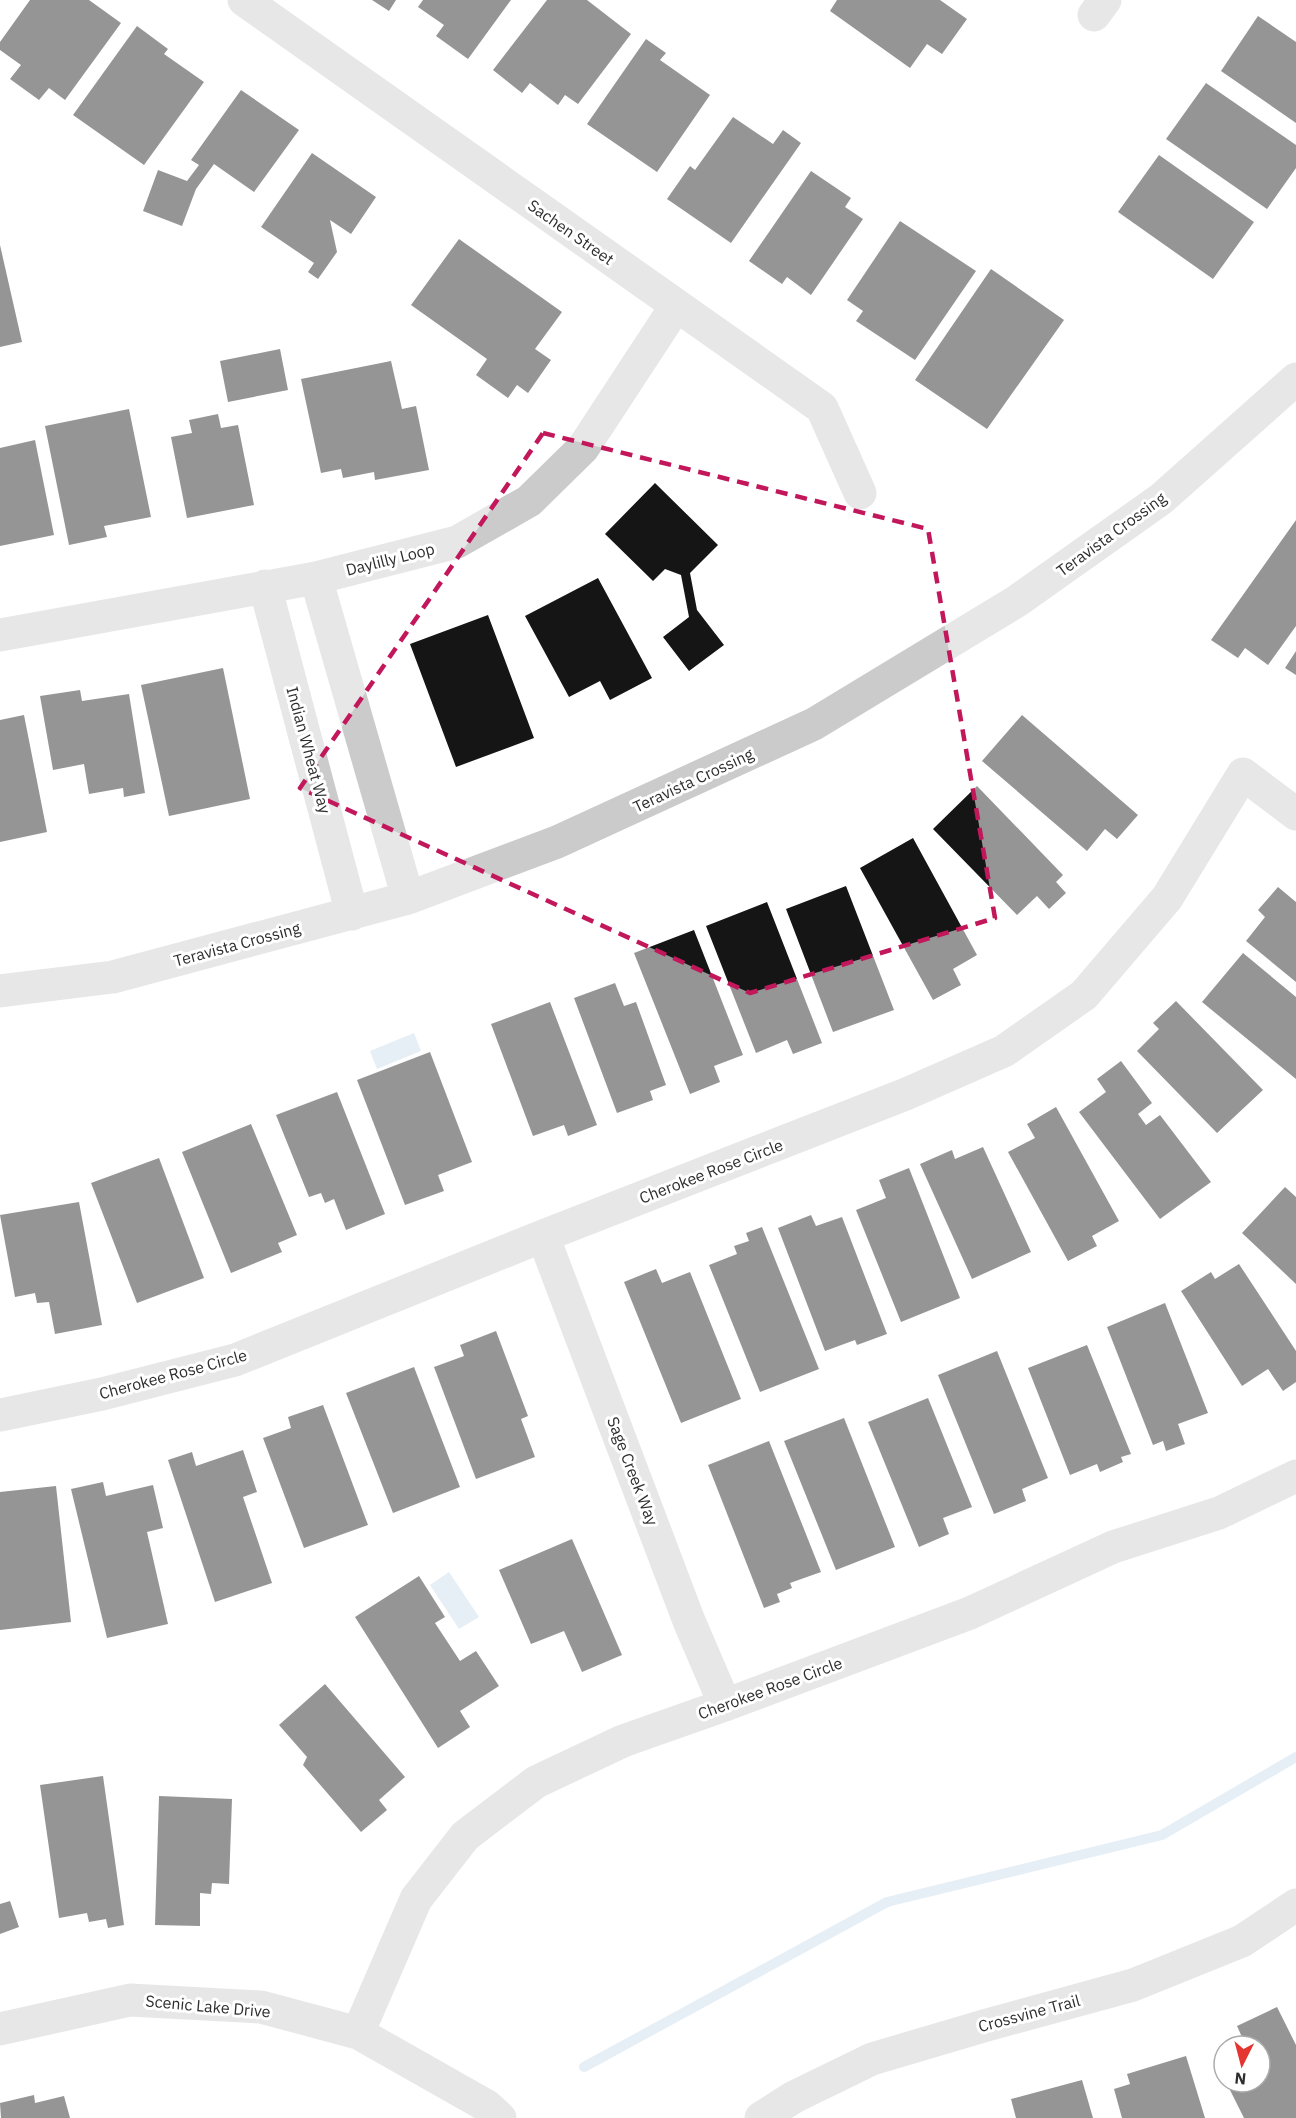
<svg xmlns="http://www.w3.org/2000/svg" width="1296" height="2118" font-family="'IBM Plex Sans',sans-serif">
	<rect width="100%" height="100%" fill="#fff"/>
	<path fill="#c8daeb" d="M414,1033L421,1051L377,1069L370,1051Z
		M449,1572L479,1617L459,1629L430,1585Z"/>
	<g fill="none" stroke-linecap="round" stroke-linejoin="round">
		<path stroke="#c8daeb" stroke-width="10" d="M584,2067L887,1902L1162,1835L1296,1757"/>
	</g>
	<path fill="#151515" d="M30,0H89L121,23L65,100L49,88L39,100L10,79L21,65L0,50V42Z
		M372,0H396L389,11Z
		M423,0H511L468,59L436,36L444,25L418,7Z
		M547,0H587L631,34L578,104L565,95L558,105L530,83L522,93L493,70Z
		M837,0H940L967,19L942,54L927,44L910,68L830,11Z
		M1258,16L1296,42V123L1221,71Z
		M137,26L168,49L164,54L204,82L144,165L73,115Z
		M646,39L666,53L660,60L710,95L657,172L587,124Z
		M1206,83L1296,145V168L1267,209L1166,139Z
		M241,90L299,130L254,192L214,164L196,189L182,226L143,211L158,170L187,181L199,165L191,160Z
		M733,117L773,144L783,130L801,143L731,243L667,199L690,166L695,170Z
		M312,153L376,197L351,234L330,220L337,252L318,279L308,272L314,263L261,227Z
		M1159,155L1254,222L1213,279L1118,212Z
		M811,171L851,198L845,207L863,219L811,295L787,277L782,284L749,261Z
		M900,221L976,271L915,360L856,321L863,311L847,300Z
		M459,239L562,312L535,349L551,360L528,393L517,385L508,398L476,375L487,359L411,305Z
		M0,245L22,342L0,347Z
		M991,269L1064,320L987,429L915,380Z
		M280,349L288,390L228,402L220,361Z
		M391,361L402,409L416,406L429,470L375,480L374,472L343,478L341,469L321,473L301,379Z
		M129,409L151,517L104,526L107,537L69,545L45,426Z
		M218,414L221,428L238,425L254,505L187,518L171,437L192,433L189,420Z
		M35,440L54,535L0,546V448Z
		M655,483L718,545L690,573L697,610L724,645L689,671L663,637L689,617L681,575L665,569L653,581L605,534Z
		M1296,520V626L1268,665L1245,648L1238,658L1211,640Z
		M598,578L652,678L610,700L600,681L569,697L525,616Z
		M488,615L534,738L456,767L410,644Z
		M1296,651V675L1285,668Z
		M223,668L250,799L169,816L141,685Z
		M80,690L82,701L129,694L145,793L124,797L123,788L89,794L84,764L53,770L40,696Z
		M24,715L47,832L0,842V720Z
		M1022,715L1138,815L1117,839L1105,829L1087,851L982,761Z
		M977,786L1063,875L1056,882L1066,893L1049,909L1037,896L1017,915L933,829Z
		M913,838L977,955L953,969L961,985L933,1000L860,868Z
		M846,886L894,1010L833,1032L786,909Z
		M1278,887L1296,902V982L1246,941L1265,917L1258,910Z
		M767,902L822,1043L793,1054L787,1040L756,1053L706,926Z
		M694,930L743,1055L714,1066L720,1082L690,1094L634,953Z
		M1243,953L1296,997V1079L1202,1002Z
		M615,983L624,1006L636,1002L666,1085L650,1091L653,1100L617,1113L574,998Z
		M1176,1001L1263,1090L1217,1133L1137,1051L1159,1029L1153,1023Z
		M550,1002L597,1125L568,1136L564,1125L533,1136L491,1024Z
		M430,1052L472,1162L438,1175L444,1191L405,1205L357,1080Z
		M1121,1061L1152,1103L1138,1114L1146,1125L1160,1115L1211,1182L1160,1219L1079,1112L1106,1092L1097,1079Z
		M337,1092L385,1214L346,1230L334,1199L325,1203L321,1193L309,1197L276,1115Z
		M1056,1107L1119,1221L1092,1236L1097,1246L1068,1261L1008,1152L1035,1138L1027,1124Z
		M251,1124L297,1235L278,1243L282,1252L231,1273L182,1152Z
		M983,1147L1031,1252L972,1279L920,1164L952,1150L955,1159Z
		M159,1158L204,1278L137,1303L91,1183Z
		M909,1168L960,1298L901,1322L856,1210L886,1198L879,1180Z
		M1285,1187L1296,1197V1284L1242,1233Z
		M79,1202L102,1325L55,1334L49,1302L37,1303L35,1293L15,1297L0,1215Z
		M811,1215L816,1226L842,1217L887,1334L857,1345L855,1340L825,1351L778,1228Z
		M762,1227L819,1369L760,1392L709,1265L737,1254L734,1246L749,1241L746,1233Z
		M1239,1264L1296,1351V1382L1283,1391L1268,1369L1242,1386L1181,1291L1211,1272L1215,1279Z
		M656,1269L662,1283L690,1272L741,1399L681,1423L624,1282Z
		M1165,1303L1208,1413L1178,1424L1185,1444L1166,1451L1163,1441L1153,1445L1107,1327Z
		M496,1331L528,1416L521,1419L535,1457L476,1479L434,1367L464,1356L460,1345Z
		M1087,1345L1131,1454L1121,1457L1123,1462L1100,1472L1097,1464L1070,1475L1028,1368Z
		M997,1351L1048,1478L1022,1489L1026,1501L994,1514L938,1375Z
		M414,1367L460,1487L393,1513L346,1393Z
		M928,1398L972,1507L943,1518L949,1534L919,1547L868,1422Z
		M323,1405L368,1525L304,1548L263,1438L291,1428L288,1417Z
		M844,1418L895,1547L836,1570L784,1441Z
		M769,1441L821,1572L790,1583L792,1588L777,1594L780,1602L764,1608L708,1465Z
		M243,1450L257,1492L243,1497L272,1583L215,1602L168,1460L192,1452L196,1466Z
		M103,1482L106,1496L153,1485L163,1528L147,1532L168,1624L107,1638L71,1489Z
		M56,1486L71,1622L0,1630V1492Z
		M572,1539L622,1655L582,1672L564,1631L531,1644L499,1570Z
		M419,1576L445,1617L435,1623L460,1661L476,1651L499,1686L460,1711L470,1727L438,1748L355,1617Z
		M325,1684L405,1777L379,1800L387,1810L361,1832L303,1765L307,1757L279,1725Z
		M103,1776L124,1925L108,1928L106,1919L89,1922L87,1913L59,1918L40,1785Z
		M159,1796L232,1799L229,1884L212,1883L211,1894L200,1893V1926L155,1925Z
		M10,1901L19,1927L0,1934V1904Z
		M1277,2007L1296,2045V2118H1244L1226,2082H1260V2046H1246L1237,2026Z
		M1186,2056L1205,2118H1122L1114,2089L1130,2084L1127,2074Z
		M1082,2080L1093,2118H1016L1011,2099Z
		M34,2095L35,2103L64,2096L70,2118H1L0,2103Z"/>
	<g fill="none" stroke-linecap="round" stroke-linejoin="round">
		<path stroke="#cbcbcb" stroke-width="33" d="M244,0L822,408L860,493
			M1094,15L1105,0
			M316,578L408,898
			M265,586L352,914
			M0,635L316,578L457,542L529,501L583,448L676,306
			M0,991L113,977L408,898L557,842L814,724L1017,601L1161,499L1296,379
			M543,1236L689,1621L725,1705
			M0,1415L102,1394L235,1360L543,1236L906,1094L1004,1051L1084,995L1167,898L1243,774L1296,814
			M0,2029L130,2000L261,2007L358,2033L487,2106L500,2118
			M358,2033L416,1899L465,1836L536,1782L623,1741L725,1705L970,1613L1113,1547L1219,1513L1296,1476
			M761,2118L794,2097L872,2059L987,2025L1133,1985L1242,1941L1296,1905"/>
	</g>
	<path d="M0 0H1296V2118H0ZM543,433L928,529L995,918L750,993L300,788Z" fill="#fff" fill-opacity=".55" fill-rule="evenodd"/>
	<path fill="none" stroke="#c2185b" stroke-width="4.5" stroke-dasharray="12 8" stroke-linejoin="round" d="M543,433L928,529L995,918L750,993L300,788Z"/>
	<g text-anchor="middle" dominant-baseline="central" stroke-width="6" stroke-linejoin="round" paint-order="stroke">
		<g font-size="16" fill="#2e2e2e" stroke="#fff">
			<text transform="translate(571 232) rotate(35)">Sachen Street</text>
			<text transform="translate(1111 534) rotate(-36)">Teravista Crossing</text>
			<text transform="translate(390 559) rotate(-14)">Daylilly Loop</text>
			<text transform="translate(309 750) rotate(75)">Indian Wheat Way</text>
			<text transform="translate(693 780) rotate(-25)">Teravista Crossing</text>
			<text transform="translate(237 944) rotate(-15)">Teravista Crossing</text>
			<text transform="translate(711 1171) rotate(-21)">Cherokee Rose Circle</text>
			<text transform="translate(173 1374) rotate(-15)">Cherokee Rose Circle</text>
			<text transform="translate(633 1471) rotate(69)">Sage Creek Way</text>
			<text transform="translate(770 1688) rotate(-20)">Cherokee Rose Circle</text>
			<text transform="translate(208 2006) rotate(5)">Scenic Lake Drive</text>
			<text transform="translate(1029 2013) rotate(-15)">Crossvine Trail</text>
		</g>
	</g>
	<g transform="translate(1242 2064) rotate(186)"><circle r="28" fill="#ffffff" stroke="#ababab" stroke-width="1.5"/>
	<path d="M0-4.5L10 22L0 15L-10 22Z" fill="#e53530"/>
	<text y="-9" font-size="16" font-weight="bold" text-anchor="middle" fill="#2e2e2e">N</text>
	</g>
</svg>
